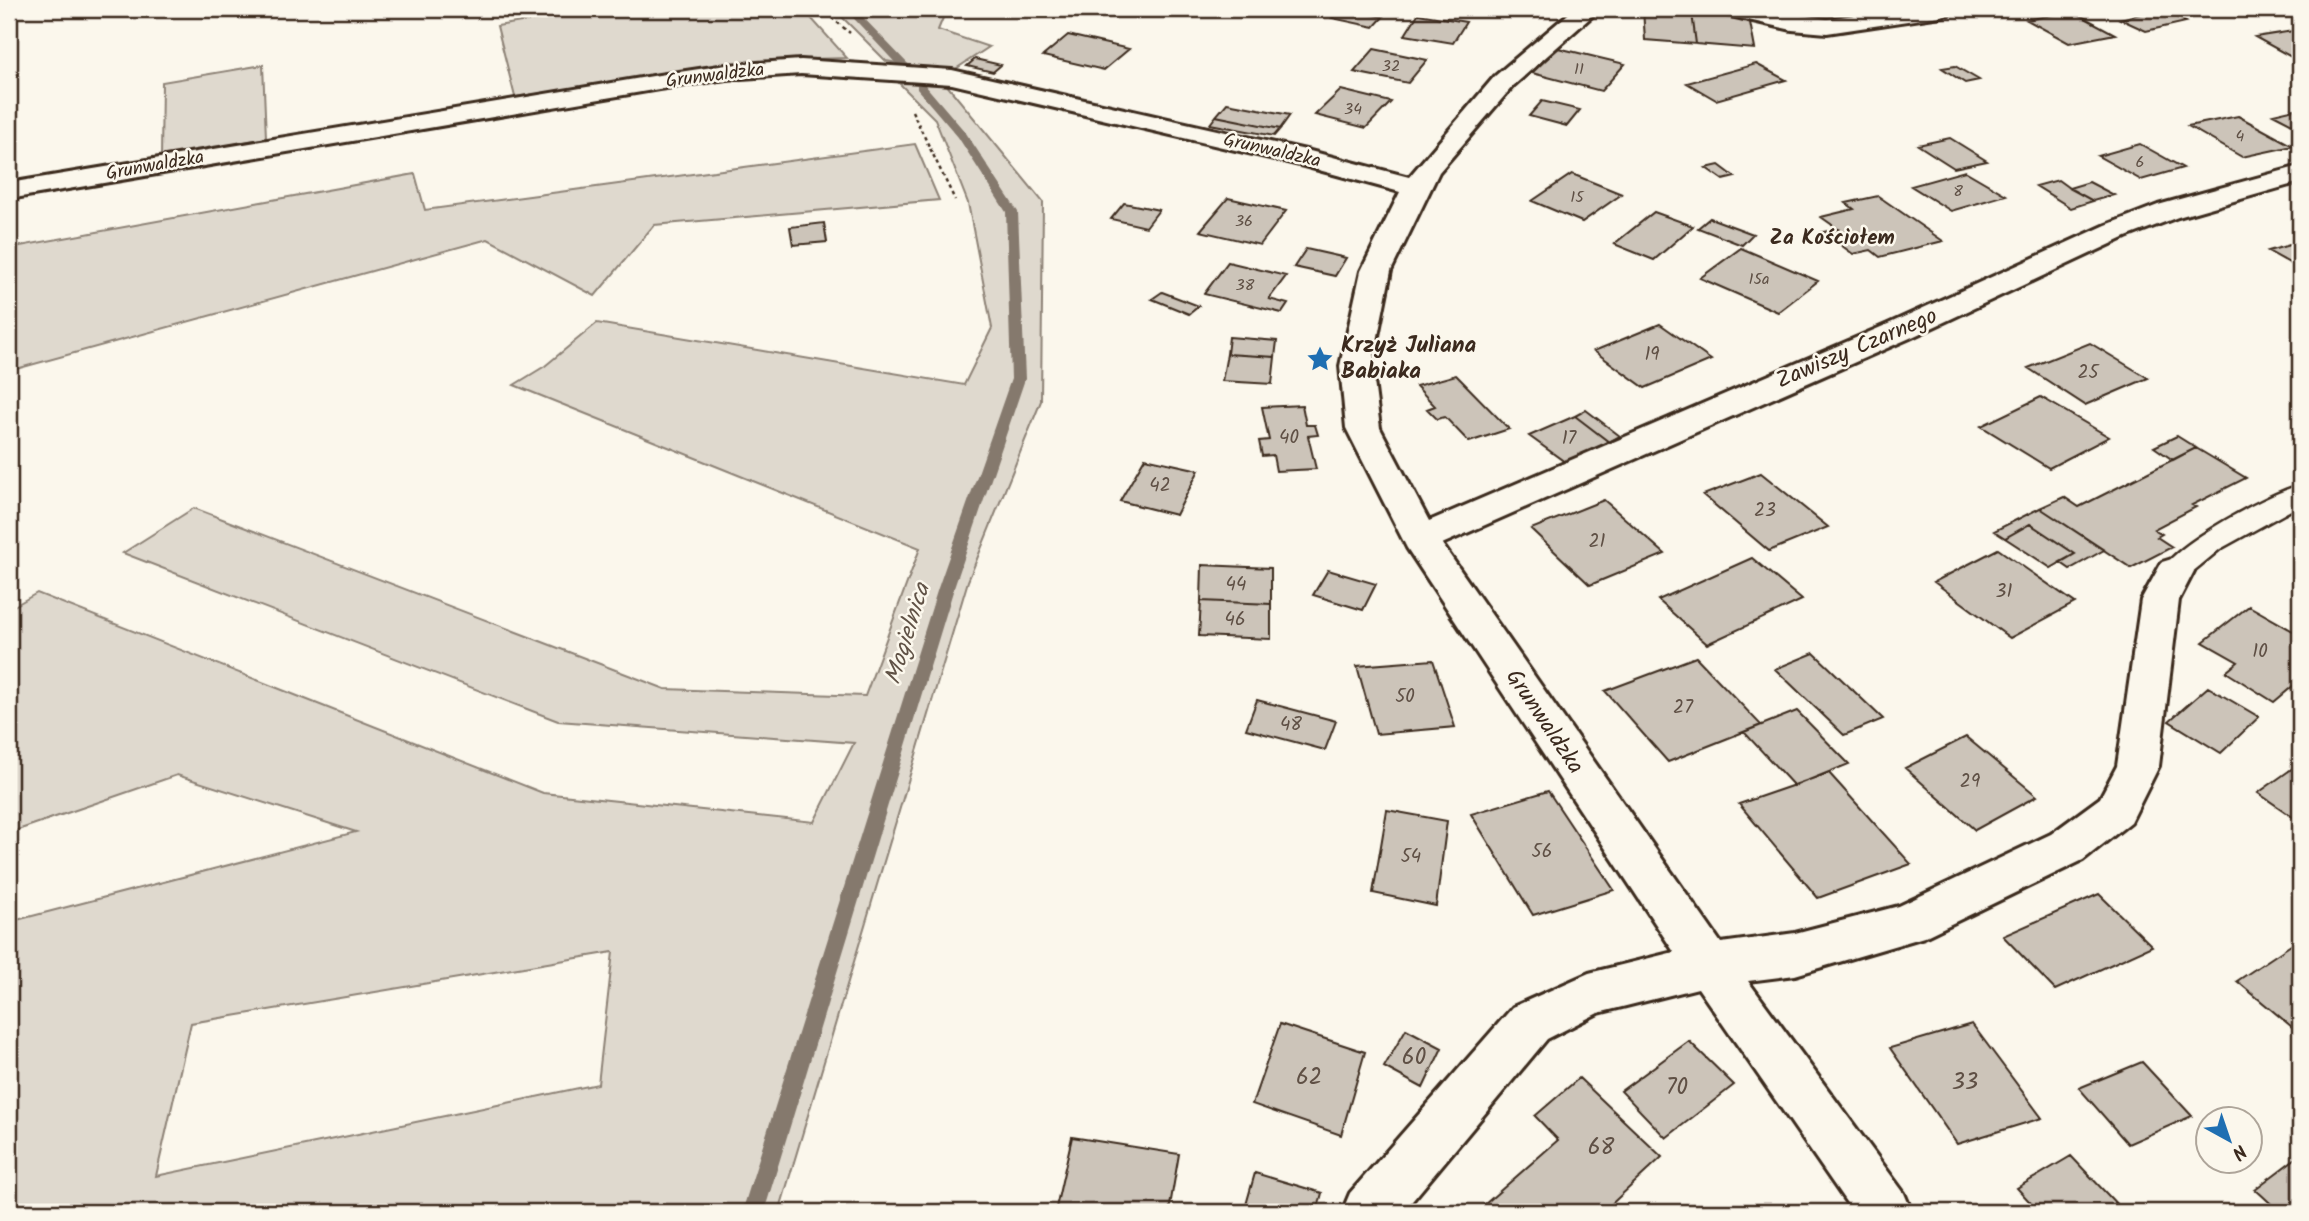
<svg xmlns="http://www.w3.org/2000/svg" width="2309" height="1221" font-family="Kalam,sans-serif">
	<rect width="100%" height="100%" fill="#fbf7ec"/>
	<filter id="ink" filterUnits="userSpaceOnUse"><feTurbulence type="fractalNoise" baseFrequency=".0143" numOctaves="2"/><feDisplacementMap in="SourceGraphic" scale="14" xChannelSelector="R" yChannelSelector="G"/><feConvolveMatrix kernelMatrix="1 2 1 2 8 2 1 2 1" color-interpolation-filters="sRGB"/></filter>
	<g filter="url(#ink)">
		<path fill="#dfd9ce" stroke="#8d8276" stroke-width="2" fill-rule="evenodd" d="M602,9H803L847,58L776,60L515,97L497,26Z
			M834,9H934L945,13L938,30L989,47L951,72L886,61Z
			M263,65L266,138L161,158L162,82Z
			M899,83L946,84L1043,202L1041,401L968,581L779,1212H9V922L356,832L177,775L9,833V609L37,593L543,793L814,822L854,743L558,721L123,553L194,508L665,689L865,696L920,548L514,385L545,366L597,323L964,385L992,328L968,203L935,119ZM613,952L598,1084L156,1176L191,1023Z
			M915,144L939,200L654,225L595,296L488,239L9,371V248L415,174L425,210Z"/>
		<g fill="none" stroke-linecap="round" stroke-linejoin="round">
			<path fill="#85796d" fill-rule="evenodd" d="M845,9H855L910,66V70H902Z
				M917,85H925L966,133L1018,212L1025,379L954,588L764,1212H742L938,588L1011,379L1006,212L958,137L917,89Z"/>
		</g>
		<path fill="#ccc4b9" stroke="#3b2a1e" stroke-width="2" d="M1341,9H1374L1369,14L1383,17L1374,27L1332,18Z
			M1643,9L1692,13L1696,44L1645,40Z
			M2160,9L2186,22L2146,31L2120,19Z
			M2072,11L2115,34L2069,43L2027,20Z
			M1692,13L1749,17L1755,49L1696,44Z
			M1418,14L1466,22L1453,43L1405,35Z
			M2293,31L2300,35V57L2293,58L2255,37Z
			M1068,35L1129,49L1104,70L1043,56Z
			M1558,48L1625,64L1601,91L1532,73Z
			M1374,49L1427,60L1408,83L1354,72Z
			M975,59L1001,65L993,72L967,66Z
			M1756,64L1786,80L1716,100L1687,83Z
			M1955,66L1979,80L1965,83L1942,68Z
			M1341,90L1391,102L1366,128L1315,115Z
			M1542,101L1580,110L1567,126L1529,116Z
			M1227,103L1290,115L1280,129L1216,116Z
			M2299,108L2300,128L2273,114Z
			M1216,116L1280,129L1274,136L1210,124Z
			M2238,116L2293,146L2242,157L2188,126Z
			M1950,138L1987,161L1954,168L1918,145Z
			M2140,144L2183,168L2141,180L2098,156Z
			M1719,165L1735,177L1723,180L1706,168Z
			M1965,171L2006,195L1951,211L1911,186Z
			M1572,174L1622,194L1582,222L1532,201Z
			M2058,180L2069,188L2093,201L2071,208L2036,186Z
			M2089,182L2114,195L2093,201L2069,188Z
			M1878,196L1943,241L1880,257L1871,250L1853,254L1823,232L1838,229L1821,217L1854,209L1846,203Z
			M1228,198L1286,211L1260,245L1200,231Z
			M1124,203L1159,210L1146,227L1111,219Z
			M1654,212L1693,226L1654,260L1614,244Z
			M1710,218L1753,234L1742,245L1698,228Z
			M824,223L827,242L793,245L790,227Z
			M2300,242V269L2268,251Z
			M1741,248L1818,281L1778,312L1700,278Z
			M1306,249L1346,258L1335,276L1294,267Z
			M1228,262L1286,276L1269,299L1288,304L1282,313L1204,294Z
			M1162,292L1199,306L1189,314L1152,299Z
			M1660,324L1711,360L1645,388L1594,351Z
			M1229,337L1277,341L1275,357L1227,354Z
			M2090,343L2148,378L2085,405L2028,368Z
			M1227,354L1275,357L1272,384L1222,381Z
			M1456,375L1509,429L1469,442L1445,417L1437,419L1427,409L1435,406L1416,386Z
			M2041,397L2109,437L2049,468L1981,426Z
			M1302,405L1306,425H1315L1318,435L1308,436L1316,469L1276,471L1273,455L1262,456L1259,441L1269,440L1262,407Z
			M1586,410L1620,436L1609,442L1575,416Z
			M1575,416L1609,442L1565,462L1529,436Z
			M2177,436L2196,448L2173,460L2154,447Z
			M2196,448L2246,478L2192,505L2196,507L2154,529L2162,534L2157,537L2172,547L2131,568L2040,508L2064,497L2079,507Z
			M1145,458L1199,470L1176,515L1120,501Z
			M1761,473L1828,527L1769,551L1703,495Z
			M1604,500L1665,554L1590,585L1531,529Z
			M2040,508L2104,550L2070,569L2060,562L2075,554L2030,524L2005,538L1994,531Z
			M2030,524L2075,554L2051,568L2005,538Z
			M1998,549L2075,603L2010,638L1934,582Z
			M1752,558L1802,600L1707,644L1658,600Z
			M1202,565L1271,568V604L1201,601Z
			M1328,570L1376,584L1363,610L1313,595Z
			M1201,601L1271,604V639L1199,636Z
			M2249,606L2300,635V680L2274,702L2226,672L2238,662L2203,642Z
			M1814,653L1883,719L1844,735L1775,669Z
			M1696,657L1761,725L1668,762L1605,691Z
			M1433,660L1455,727L1376,734L1357,666Z
			M2208,687L2259,717L2221,753L2169,721Z
			M1257,700L1336,721L1325,750L1246,729Z
			M1797,711L1849,764L1794,786L1744,732Z
			M1966,737L2037,796L1975,830L1905,768Z
			M2300,763V822L2258,793Z
			M1829,773L1911,864L1818,898L1739,804Z
			M1548,791L1614,890L1533,915L1471,814Z
			M1387,810L1447,821L1436,906L1373,893Z
			M2099,894L2152,946L2055,990L2003,936Z
			M2300,939V1021L2292,1027L2237,981Z
			M1280,1024L1365,1052L1341,1135L1252,1104Z
			M1972,1024L2042,1118L1957,1144L1890,1048Z
			M1406,1029L1442,1048L1423,1088L1384,1067Z
			M1689,1041L1734,1085L1666,1138L1621,1091Z
			M2142,1062L2192,1116L2128,1144L2079,1088Z
			M1579,1078L1662,1157L1603,1212H1476L1558,1140L1535,1116Z
			M1072,1137L1179,1154L1169,1212H1055Z
			M2300,1155V1212H2280L2255,1189Z
			M2071,1156L2124,1212H2039L2017,1188Z
			M1255,1173L1322,1193L1317,1212H1244Z"/>
		<g fill="none" stroke-linecap="round" stroke-linejoin="round">
			<g stroke="#3b2a1e" stroke-width="5">
				<path id="lane" d="M2300,485V505L2220,549L2185,578L2175,581L2165,578L2161,571C2177,543 2268,494 2300,485Z"/>
			</g>
			<g stroke="#3b2a1e" stroke-width="6">
				<path id="street" d="M1574,9H1600L1513,86L1439,172L1391,271L1372,366L1380,428L1429,521L1888,324L2106,225L2158,205L2300,166V182L2178,217L2126,237L1910,338L1442,544L1721,943L1795,933L1899,906L2051,834L2100,798L2117,766L2141,600L2162,562L2175,558L2188,562L2194,571L2179,600L2159,766L2131,822L2083,860L1924,937L1795,975L1748,981L1904,1193L1912,1212H1853L1698,988L1598,1013L1547,1039L1403,1212H1342L1350,1193L1513,1007L1589,973L1674,952L1407,548L1346,428L1340,366L1361,271L1400,192L1304,166L952,84L801,74L726,79L659,89L9,199V183L659,75L726,65L801,60L952,70L1310,151L1409,177L1495,76Z
					M1718,9H1760L1827,19L1896,9H1953L1949,14L1941,16L1827,33L1792,30L1722,14Z"/>
			</g>
			<path stroke="#3b2a1e" stroke-width="2.5" stroke-dasharray="3.5 3.5" stroke-linecap="butt" d="M821,9L850,33
				M912,111L955,200"/>
			<use href="#lane" fill="#fbf7ec" fill-rule="evenodd"/>
			<use href="#street" fill="#fbf7ec" fill-rule="evenodd"/>
		</g>
	</g>
	<defs>
		<g id="sight-bare" transform="scale(2.1)"><path d="M0-6L1.8-2.2L6-1.7L2.9 1.2L3.7 5.4L0 3.3L-3.7 5.4L-2.9 1.2L-6-1.7L-1.8-2.2Z" fill="#1f6fb2" stroke="#fbf7ec" stroke-width="2.5" paint-order="stroke"/></g>
	</defs>
	<g fill-rule="evenodd">
		<use href="#sight-bare" x="1320" y="359"/>
	</g>
	<g text-anchor="middle" dominant-baseline="central" stroke-width="5" stroke-linejoin="round" paint-order="stroke">
		<g font-size="16" fill="#5f5045">
			<text x="1391" y="66">32</text>
			<text x="1579" y="69">11</text>
			<text x="1353" y="109">34</text>
			<text x="2240" y="136">4</text>
			<text x="2140" y="162">6</text>
			<text x="1958" y="191">8</text>
			<text x="1577" y="197">15</text>
			<text x="1244" y="221">36</text>
			<text x="1759" y="279">15a</text>
			<text x="1245" y="285">38</text>
		</g>
		<g font-size="19" fill="#3b2a1e" stroke="#fbf7ec">
			<text transform="translate(715 76) rotate(-7)">Grunwaldzka</text>
			<text transform="translate(1272 151) rotate(13)">Grunwaldzka</text>
			<text transform="translate(155 166) rotate(-10)">Grunwaldzka</text>
		</g>
		<g font-size="19" fill="#5f5045">
			<text x="1652" y="355">19</text>
			<text x="2088" y="373">25</text>
			<text x="1289" y="438">40</text>
			<text x="1569" y="439">17</text>
			<text x="1160" y="486">42</text>
			<text x="1765" y="511">23</text>
			<text x="1597" y="542">21</text>
			<text x="1236" y="585">44</text>
			<text x="2004" y="592">31</text>
			<text x="1235" y="620">46</text>
			<text x="2260" y="652">10</text>
			<text x="1405" y="697">50</text>
			<text x="1683" y="708">27</text>
			<text x="1291" y="725">48</text>
			<text x="1970" y="782">29</text>
			<text x="1542" y="852">56</text>
			<text x="1411" y="857">54</text>
		</g>
		<g font-size="21" font-weight="bold" fill="#3b2a1e" stroke="#fbf7ec">
			<text x="1832" y="238">Za Kościołem</text>
		</g>
		<g font-size="23" font-weight="bold" fill="#3b2a1e" stroke="#fbf7ec" text-anchor="start">
			<text x="1341" y="346">Krzyż Juliana<tspan x="1341" dy="26">Babiaka</tspan></text>
		</g>
		<g font-size="23" fill="#3b2a1e" stroke="#fbf7ec">
			<text transform="translate(1857 349) rotate(-23)">Zawiszy Czarnego</text>
			<text transform="translate(1544 722) rotate(56)">Grunwaldzka</text>
		</g>
		<g font-size="23" fill="#5f5045">
			<text x="1414" y="1058">60</text>
			<text x="1309" y="1078">62</text>
			<text x="1965" y="1083">33</text>
			<text x="1677" y="1088">70</text>
			<text x="1601" y="1148">68</text>
		</g>
		<g font-size="24" font-style="italic" fill="#605246" stroke="#fbf7ec">
			<text transform="translate(908 634) rotate(-73)">Mogielnica</text>
		</g>
	</g>
	<rect width="2309" height="1221" fill="none" stroke="#fbf7ec" stroke-width="35"/>
	<rect x="18" y="18" width="2274" height="1186" fill="none" stroke="#3b2a1e" stroke-width="2.5" filter="url(#ink)"/>
	<g transform="translate(2229 1140) rotate(140)"><circle r="33" fill="#fbf7ec" stroke="#aea59a" stroke-width="2"/>
	<path d="M0-5L12 26L0 18L-12 26Z" fill="#1f6fb2"/>
	<text y="-10" font-size="19" font-weight="bold" text-anchor="middle" fill="#3b2a1e">N</text>
	</g>
</svg>
